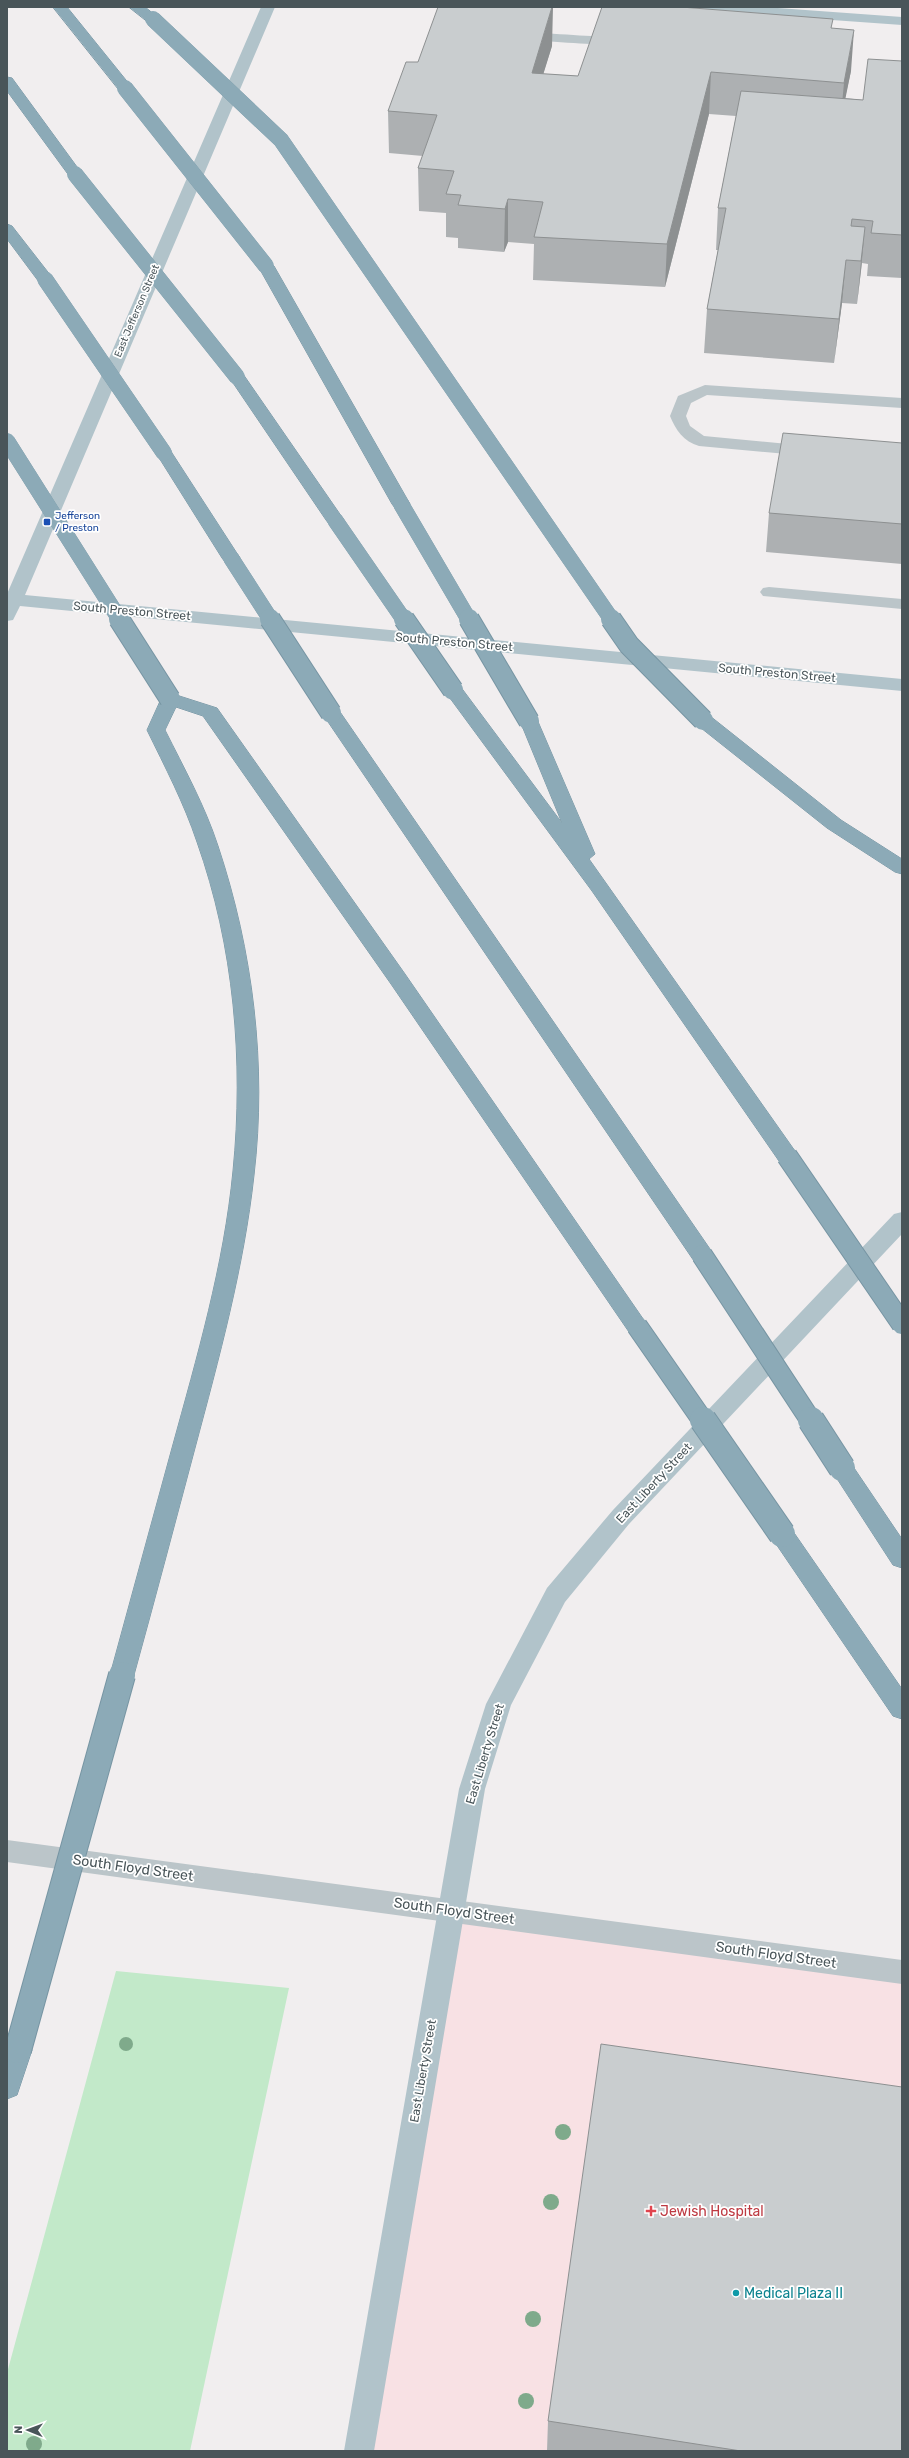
<svg xmlns="http://www.w3.org/2000/svg" width="909" height="2458" font-family="Rubik,sans-serif">
	<rect width="100%" height="100%" fill="#f1eeef"/>
	<path fill="#f8e1e4" d="M450,1911L902,1972V2451H359Z"/>
	<path fill="#c2e9c9" d="M116,1971L289,1988L190,2451H7V2373Z"/>
	<g fill="none" stroke-linecap="round" stroke-linejoin="round">
		<g stroke="#7795a3" stroke-width="1">
			<path id="highway" d="M53,7H67L130,85L132,88L130,91H120Z
				M129,7H145L160,19L158,22H148Z
				M7,77L12,78L80,171L83,174L80,177H70L7,91Z
				M7,224L12,226L51,276L53,279L51,282H39L7,239Z
				M266,261L274,266L410,504L407,508H395L392,504L258,266Z
				M237,372L243,374L344,520L341,524H329L326,520L229,377L231,374Z
				M164,448L170,449L172,453L240,558L237,562H225L222,558L156,453L158,449Z
				M453,684L460,686L562,823L520,721L522,717H536L595,854L589,859L795,1151L798,1156L795,1161L787,1164L779,1161L592,891L444,690L446,686Z
				M170,693L217,708L405,974L648,1326L645,1332L637,1334L629,1332L391,984L203,716L176,707L165,730C184,768 205,806 218,846C253,951 267,1065 254,1175C244,1267 219,1358 195,1448C175,1523 155,1599 134,1675L131,1682L122,1685L113,1682L110,1675C131,1599 151,1524 172,1448C197,1357 224,1265 233,1171C244,1061 234,946 197,842C184,803 165,767 147,730L161,699L163,695Z
				M331,707L338,709L710,1249L713,1255L710,1261L702,1263L694,1261L322,713L324,709Z
				M703,714L710,716L841,820L902,859V874L895,872L827,828L696,724L694,720L696,716Z
				M842,1459L850,1462L902,1539V1568L893,1565L834,1474L830,1468L834,1462Z
				M782,1525L790,1527L902,1689V1719L893,1716L774,1541L770,1534L774,1527Z
				M18,2038L28,2041L32,2050L17,2095L7,2099V2044L8,2041Z"/>
		</g>
		<path fill="#bbc5c9" fill-rule="evenodd" d="M469,7H483C484,14 484,19 490,23C506,33 581,35 604,37L611,41L604,45C578,43 497,41 479,28C471,22 470,16 469,7Z
			M705,385L902,398V408L707,395L691,403L686,416L690,426L704,436L809,446L815,447L817,451L815,455L809,456L699,446C684,442 675,429 670,416L678,396Z
			M769,587L902,599V609L763,596L760,592L763,588Z
			M7,1840L902,1960V1984L7,1862Z"/>
		<path fill="#b1c3ca" fill-rule="evenodd" d="M261,7H275L25,595L902,679V691L20,606L13,620L7,621V594Z
			M698,7H764L902,17V25L705,11Z
			M902,1212V1234L629,1524L565,1602L511,1705L485,1789L374,2451H344L459,1789L486,1704L547,1588L613,1510L894,1214Z"/>
		<use href="#highway" fill="#8caab7" fill-rule="evenodd"/>
		<g stroke="#7795a3" stroke-width="16" stroke-linecap="butt">
			<path id="highway-bridge-far2" d="M153,19L281,140L612,620
				M125,88L266,266
				M75,174L237,377
				M45,279L164,453
				M7,441L120,620
				M401,504L469,620
				M335,520L404,620
				M231,558L271,620"/>
		</g>
		<g stroke="#7795a3" stroke-width="22" stroke-linecap="butt">
			<path id="highway-bridge-far1" d="M119,619L170,699
				M270,619L331,713
				M404,619L453,690
				M469,619L529,721
				M611,619L629,645L703,720
				M787,1156L902,1324
				M702,1255L811,1421
				M637,1326L703,1421"/>
		</g>
		<g stroke="#7795a3" stroke-width="28" stroke-linecap="butt">
			<path id="highway-bridge" d="M703,1420L782,1534
				M811,1420L842,1468
				M18,2050L122,1675"/>
		</g>
		<use href="#highway-bridge-far2" stroke="#8caab7" stroke-width="16"/>
		<use href="#highway-bridge-far1" stroke="#8caab7" stroke-width="20"/>
		<use href="#highway-bridge" stroke="#8caab7" stroke-width="26"/>
	</g>
	<g fill="#7faa8b">
		<circle cx="126" cy="2044" r="7"/>
		<circle cx="563" cy="2132" r="8"/>
		<circle cx="551" cy="2202" r="8"/>
		<circle cx="533" cy="2319" r="8"/>
		<circle cx="526" cy="2401" r="8"/>
		<circle cx="34" cy="2444" r="8"/>
	</g>
	<path fill="#adb0b2" d="M832,28L851,71L845,98L863,100L902,61V278L867,276L868,264L862,263L857,304L842,303L834,363L704,353L707,309L718,250H716L718,208L736,116L709,114L665,287L533,280L534,244L508,242L504,252L458,248V238L446,237V213L419,211L418,168L423,156L389,153L388,111L418,62L552,46L543,74L578,76Z
		M902,443V564L766,552L769,513Z
		M548,2421L902,2451H547Z"/>
	<path fill="#8d9091" d="M552,7H553L552,46L531,114L532,73Z
		M854,30L851,71L840,125L844,83Z
		M711,72L709,114L665,287L667,244Z
		M508,199V242L504,252L505,209Z
		M865,227L861,270L857,304L861,261Z
		M846,260L842,303L834,363L839,319Z"/>
	<path fill="#c9cdcf" stroke="#8d9091" d="M438,7H552L532,73L578,76L602,7H681L833,19L831,28L854,30L844,83L711,72L667,244L534,237L543,202L508,199L505,209L458,205L461,195L446,194L454,171L418,168L437,115L388,111L406,62H418Z
		M868,59L902,61V235L871,233L873,221L852,219L851,226L865,227L861,261L846,260L839,319L707,309L726,208H718L741,91L863,100Z
		M783,433L902,443V524L769,513Z
		M601,2044L902,2087V2451H741L548,2421Z"/>
	<rect fill="#1a4fb4" stroke="#fff" stroke-width="1.5" x="43" y="518" width="8" height="8" rx="2"/>
	<path fill="#e0444e" stroke="#fff" stroke-width="1.5" d="M649 2205h4v4h4v4h-4v4h-4v-4h-4v-4h4z"/>
	<circle fill="#0f9aa8" stroke="#fff" stroke-width="1.5" cx="736" cy="2293" r="4"/>
	<g text-anchor="middle" dominant-baseline="central" stroke-width="3.5" stroke-linejoin="round" paint-order="stroke">
		<g font-size="10" fill="#495559" stroke="#fff">
			<text transform="translate(137 311) rotate(-67)">East Jefferson Street</text>
		</g>
		<g font-size="10" fill="#164399" stroke="#fff" text-anchor="start">
			<text x="55" y="516">Jefferson<tspan x="55" dy="12">/ Preston</tspan></text>
		</g>
		<g font-size="12" fill="#495559" stroke="#fff">
			<text transform="translate(132 611) rotate(5)">South Preston Street</text>
			<text transform="translate(454 642) rotate(5)">South Preston Street</text>
			<text transform="translate(777 673) rotate(5)">South Preston Street</text>
			<text transform="translate(654 1483) rotate(-47)">East Liberty Street</text>
			<text transform="translate(485 1754) rotate(-73)">East Liberty Street</text>
			<text transform="translate(423 2071) rotate(-80)">East Liberty Street</text>
		</g>
		<g font-size="14" fill="#495559" stroke="#fff">
			<text transform="translate(133 1868) rotate(8)">South Floyd Street</text>
			<text transform="translate(454 1911) rotate(8)">South Floyd Street</text>
			<text transform="translate(776 1955) rotate(8)">South Floyd Street</text>
		</g>
		<g font-size="14" fill="#be3a42" stroke="#fff" text-anchor="start">
			<text x="660" y="2211">Jewish Hospital</text>
		</g>
		<g font-size="14" fill="#0d838f" stroke="#fff" text-anchor="start">
			<text x="744" y="2293">Medical Plaza II</text>
		</g>
	</g>
	<rect width="909" height="2458" fill="none" stroke="#495559" stroke-width="16"/>
	<g transform="translate(28 2430) rotate(271)" stroke="#ffffff" stroke-width="3" paint-order="stroke">
	<path d="M0-3L7 15L0 10L-7 15Z" fill="#495559"/>
	<text y="-6" font-size="11" font-weight="bold" text-anchor="middle" fill="#495559">N</text>
	</g>
</svg>
